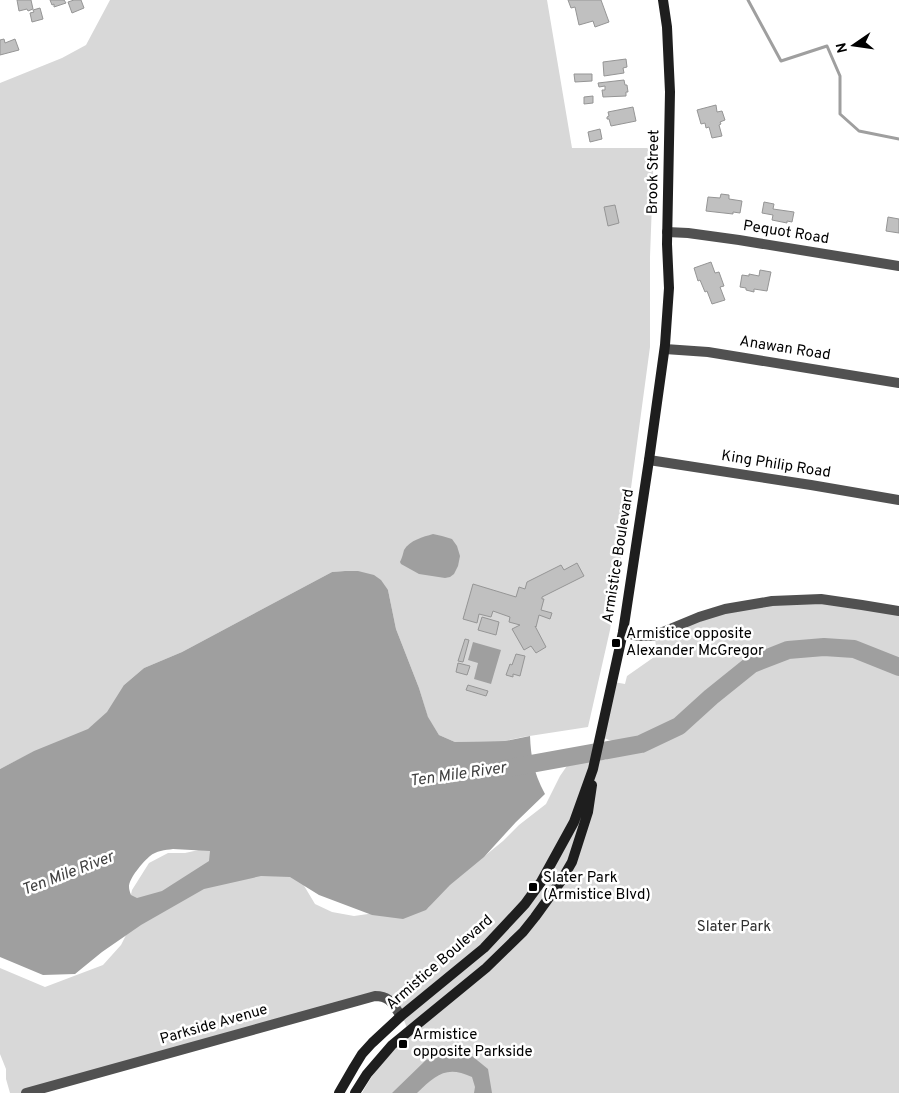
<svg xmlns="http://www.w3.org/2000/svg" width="899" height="1093" font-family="Overpass,sans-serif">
	<rect width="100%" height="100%" fill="#fff"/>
	<path fill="#d8d8d8" d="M110,0H547L572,148H654L650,257V347L626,525L610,630L588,727L523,737L505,741L455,742L439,735L428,718L419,688L396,629L388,590L345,571L332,572L182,652L144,668L124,685L148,718L33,752L0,769V83L62,58L86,45Z
		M797,599L899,610V1093H362C374,1070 390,1053 410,1036L402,1015L382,996L24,1093H10L6,1079V1069L0,1054V968L45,987L103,965L121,945L126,935L127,912L132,890L149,863L168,853H185L208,848L294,869L315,904L332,912L354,916L375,913L398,917L428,908L451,878L481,859L503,841L519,825L546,804L560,776L571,760L585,754L596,755L605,760L607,759L612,741L601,737L614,682L625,684L627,676L657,655L655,638L692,619Z"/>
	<path fill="#9f9f9f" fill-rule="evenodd" d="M433,534L442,536L452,539L457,546L460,556L458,566L454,574L450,577L445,578L419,574L401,564L400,562C402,558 403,554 404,550C410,540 423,537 433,534Z
		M345,571H358L374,575L381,580L388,590L396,629L419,688L428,717L439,735L455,742L505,741L530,736C531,759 534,773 545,794L516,822L484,857L450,885L426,910L403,919L372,915L319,895L290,877L261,876L204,889L141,925L102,952L75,974L43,975L0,957V769L34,751L88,729L107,712L124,685L144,668L182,652L332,572ZM173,849L210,851L209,861L162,891L137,898L131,895C130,892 129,890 129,887C129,878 143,862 150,856C156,851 165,850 173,849Z
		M473,642L501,650L491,684L474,679L478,663L468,660Z
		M446,1053L472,1056L488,1069L492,1093H474L475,1087L472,1077C446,1065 436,1075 417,1093H392L426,1060Z"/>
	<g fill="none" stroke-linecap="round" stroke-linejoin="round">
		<path stroke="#9f9f9f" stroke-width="3" d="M748,0L781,61L827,46L840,76V114L859,131L899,139"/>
		<path stroke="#9f9f9f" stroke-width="18" d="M509,768L641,744L679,726L711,697L752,664L788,650L824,647L854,649L899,667"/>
	</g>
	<path fill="#c0c0c0" stroke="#959595" d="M17,0H31L33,9L28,11L27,9L19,11Z
		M50,0H64L66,3L54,7V4L52,5Z
		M74,0H81L84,8L72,13L68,2Z
		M568,0H601L609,22L595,27L593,21L579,25L575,7L571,8Z
		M40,8L43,19L32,22L30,13L34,12L33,10Z
		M4,39L5,43L15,39L19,50L0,55V40Z
		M626,59L627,67L623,68L624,73L604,76L603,62Z
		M574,74H592V81L575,82Z
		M624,80L625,85H627L628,92H626V96L603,97L602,90H605V86L599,87L598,83Z
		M593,96V103L584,104V97Z
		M716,105L717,112L722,111L725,120L720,122L721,124L719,125L722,136L712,138L709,127L706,128L705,123L701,124L697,110Z
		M633,107L636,121L611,126L609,119H607V117L609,116L608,112Z
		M600,129L602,139L590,142L588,132Z
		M721,194L729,195V199L742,201L740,213L733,212V214L706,211L708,197L720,198Z
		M764,202L774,204L773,209L794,212L792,222L787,221V223L772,220L773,215L762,213Z
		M615,205L619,223L608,226L604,207Z
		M888,217L899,219V233L886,231Z
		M711,262L715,273L719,272L724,286L720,287L725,300L712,304L707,291L705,292L700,280L698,281L694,268Z
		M760,270L771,272L767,291L754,289V292L746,290V288L740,287L742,275L749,276V274L759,276Z
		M577,563L584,576L542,597V599H544L541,610L552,613L550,619L539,615L536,627L535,626L546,647L536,653L531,646L524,650L512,629L520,625L509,622L510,617L493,611L491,617L479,614L477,623L463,619L473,584L516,597L519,587L525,589L527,582L561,565L564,570Z
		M482,617L499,622L496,635L478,630Z
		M465,639L469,640L463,662L458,661Z
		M516,654L525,656L520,676L513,674V677L506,675L510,664L512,665Z
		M458,663L470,666L467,675L456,672Z
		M468,685L488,691L486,696L466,690Z"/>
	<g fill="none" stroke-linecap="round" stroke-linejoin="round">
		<path stroke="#515151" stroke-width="10" d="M667,232L688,233L739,240L899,266
			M665,349L708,352L899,383
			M649,460L811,485L899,500
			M623,632L637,636H653L699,617L725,609L772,601L821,599L862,605L899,611
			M26,1093L375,996C391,996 393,1005 401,1016"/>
		<path stroke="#1e1e1e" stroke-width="10" d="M339,1093L354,1067L362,1054L372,1043L401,1016L484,948L525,904L541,882L574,822L593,769L623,632L649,460L665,345L669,288L667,244L670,92L667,27L663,0
			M355,1093L367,1074L392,1045L486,968L523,932L535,917L561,881L572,862L588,812L592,785"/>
	</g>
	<g fill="#000" stroke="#fff" stroke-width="2">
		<rect x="611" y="638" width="10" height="10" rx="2.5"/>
		<rect x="528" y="882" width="10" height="10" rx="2.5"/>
		<rect x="398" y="1039" width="10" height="10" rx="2.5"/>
	</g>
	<g text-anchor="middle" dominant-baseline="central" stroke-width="5" stroke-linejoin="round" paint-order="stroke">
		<g font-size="15" fill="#000" stroke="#fff">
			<text transform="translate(654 172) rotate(-89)">Brook Street</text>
			<text transform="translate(786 233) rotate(9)">Pequot Road</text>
			<text transform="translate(785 349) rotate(9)">Anawan Road</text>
			<text transform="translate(776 465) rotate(9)">King Philip Road</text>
			<text transform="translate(619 556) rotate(-81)">Armistice Boulevard</text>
			<text transform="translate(440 963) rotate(-41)">Armistice Boulevard</text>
			<text transform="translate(214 1025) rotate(-16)">Parkside Avenue</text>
		</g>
		<g font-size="15" fill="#000" stroke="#fff" text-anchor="start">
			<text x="626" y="634">Armistice opposite<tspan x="626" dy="17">Alexander McGregor</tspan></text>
			<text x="543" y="878">Slater Park<tspan x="543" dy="17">(Armistice Blvd)</tspan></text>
			<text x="413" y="1035">Armistice<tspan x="413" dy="17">opposite Parkside</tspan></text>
		</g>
		<g font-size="15" fill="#2f2f2f" stroke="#fff">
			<text x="734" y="927">Slater Park</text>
		</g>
		<g font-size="16" font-style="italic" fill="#404040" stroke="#fff">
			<text transform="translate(458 775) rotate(-8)">Ten Mile River</text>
			<text transform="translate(68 874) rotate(-21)">Ten Mile River</text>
		</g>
	</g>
	<g transform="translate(854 45) rotate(257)" stroke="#ffffff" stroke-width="4" paint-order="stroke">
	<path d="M0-4L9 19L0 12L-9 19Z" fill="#000000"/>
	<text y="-8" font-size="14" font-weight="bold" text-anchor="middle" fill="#000000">N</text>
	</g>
</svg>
